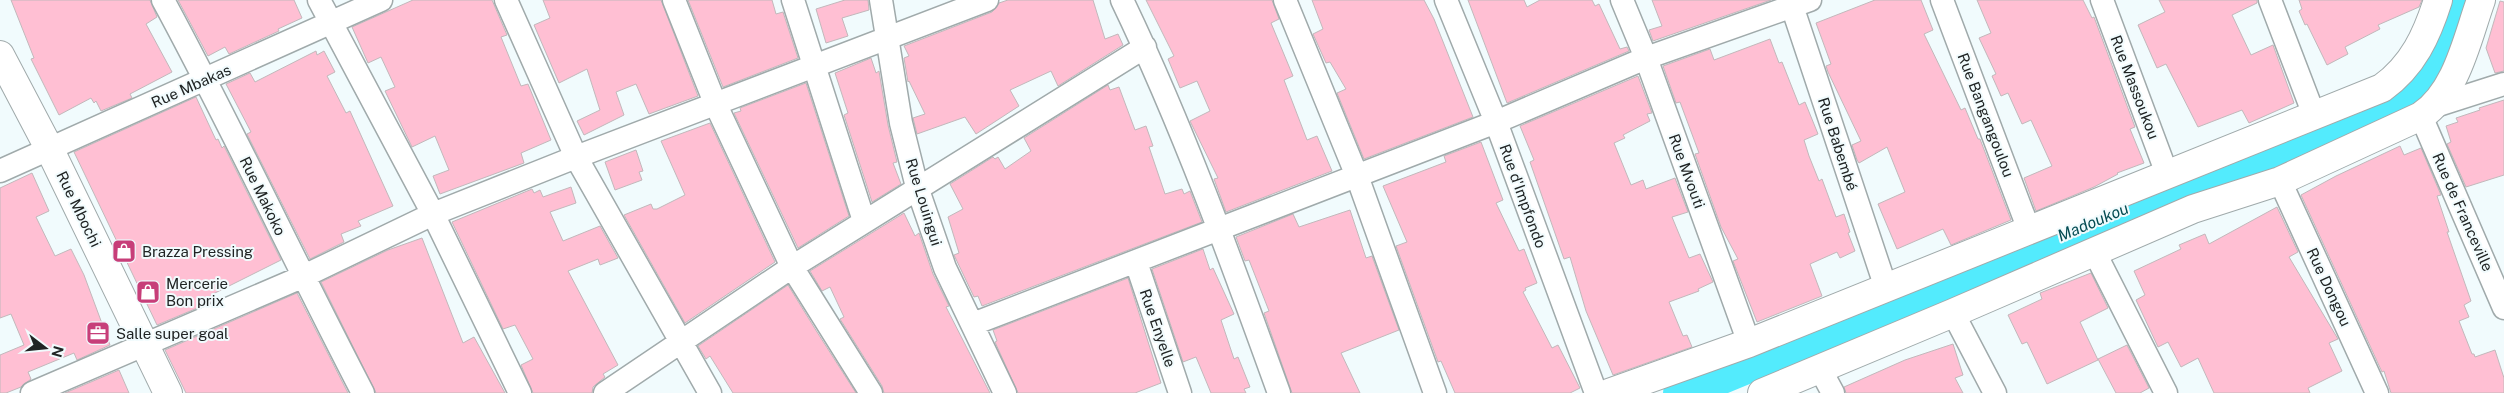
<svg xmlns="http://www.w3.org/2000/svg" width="2504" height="393" font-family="'Public Sans',sans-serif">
	<rect width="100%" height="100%" fill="#f1fbfd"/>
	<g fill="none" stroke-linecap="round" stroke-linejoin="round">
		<path stroke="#53ebfd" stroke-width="36" d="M1681,393L2175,188L2383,107L2416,81L2445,40L2458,0"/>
	</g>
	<path fill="#ffbfd3" stroke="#c2b8bb" d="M11,0H150L157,17L146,24L172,72L130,94L132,98L101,111L96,101L94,103L91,98L59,115L31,59L34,58Z
		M178,0H294L302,18L278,29L279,31L229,54L225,47L208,56Z
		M413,0H492L507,35L501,37L521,86L528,84L551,140L521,153L524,163L440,194L433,176L449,170L435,136L412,147L385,91L395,87L381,57L368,63L352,27Z
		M543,0H661L698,96L649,114L636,84L616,92L624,115L584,135L577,121L600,110L587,69L559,83L534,25L550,18Z
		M688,0H772L776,14L783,12L798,58L723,87Z
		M845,0H868L869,10L842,18L848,36L826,43L816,9Z
		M1008,0H1093L1105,39L1118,34L1123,45L1058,86L1051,71L1010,90L1019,106L976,134L965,117L917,134L913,118L925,114L909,81L908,82L904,58L909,56L904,46L992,12L999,3Z
		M1146,0H1272L1279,19L1271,23L1293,76L1284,80L1307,140L1317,136L1332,171L1226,212L1214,179L1218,178L1190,121L1210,111L1197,81L1180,88L1168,59L1174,56Z
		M1312,0H1424L1434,19L1473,117L1364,159L1337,93L1346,89L1330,62L1326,63L1313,34L1323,29Z
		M1468,0H1524L1527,7L1540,0H1592L1595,6L1599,4L1620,49L1627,47L1629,51L1507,103Z
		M1652,0H1771L1653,41L1649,30L1662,26Z
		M1875,0H1921L1933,30L1924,34L1961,110L1965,108L1978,139H1980L2011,220L1951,245L1943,229L1897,249L1878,204L1905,192L1887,147L1859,163L1857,160L1852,145L1861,141L1828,72L1826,66L1831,64L1816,23Z
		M1977,0H2083L2092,18L2094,17L2135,127L2130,129L2144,163L2117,173L2118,174L2094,187L2036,211L2024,178L2052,166L2031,120L2022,124L2008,93L2001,96L1992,76L1996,74L1979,38L1991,33Z
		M2159,0H2257V3L2232,15L2251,55L2273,45L2294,103L2249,123L2242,110L2198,127L2166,64L2157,68L2138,25L2165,12Z
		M2299,0H2422L2419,7L2378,25L2380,29L2345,47L2348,54L2327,65L2307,24L2305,25L2299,11L2302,9Z
		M2500,1L2504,2V71L2495,73L2486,48Z
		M1770,39L1779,63L1782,62L1799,105L1805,102L1818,134L1804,140L1809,156L1819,181L1822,179L1836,217L1844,214L1850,232L1848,233L1855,251L1840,258L1837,252L1810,264L1822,296L1757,322L1733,261L1738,259L1721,227L1695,154L1699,153L1680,102L1676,103L1663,66L1710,49L1714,60Z
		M316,51L317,55L324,51L335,72L327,76L346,113L350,111L393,206L358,221L361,226L341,234L344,242L310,259L247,134L251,132L226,84L250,73L255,82Z
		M871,58L876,73L879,71L888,125L897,162L893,163L901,184L872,202L844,115L848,113L835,73Z
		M1638,76L1652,113L1647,114L1650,121L1623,135L1625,138L1614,143L1631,185L1643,180L1646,189L1675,178L1688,212L1672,217L1689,258L1700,254L1713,282L1698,289L1699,291L1669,302L1683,336L1687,335L1692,347L1613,375L1586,311L1570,257L1564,259L1530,162L1534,160L1520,126Z
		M806,83L849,216L798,248L734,113L741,111L740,108Z
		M1108,85L1110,90L1119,87L1135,130L1146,126L1153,146L1149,147L1165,194L1182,189L1184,194L1190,191L1202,222L982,306L978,296L974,297L954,255L959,253L948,217L963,209L950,184L993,157L995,159L998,157L1005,169L1031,151L1024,138Z
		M196,97L216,140L218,139L222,148L224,146L281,260L211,295L214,301L157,325L74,152Z
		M2504,100V175L2466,187L2447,144L2451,142L2446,126L2458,122L2456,118L2480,110L2479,108Z
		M710,123L775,262L685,323L624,215L651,204L653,209H657L685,195L661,141Z
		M1481,142L1503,200L1496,203L1519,251L1524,249L1537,283L1525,288L1526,290L1523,292L1552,348L1558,345L1580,388L1570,393H1455L1441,361L1438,362L1396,246L1407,242L1383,186L1446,162L1444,156Z
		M2400,146L2404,155L2421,148L2441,195L2437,196L2449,232H2447L2471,301L2464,305L2469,317L2459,321L2472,354H2474L2475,357L2495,350L2504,378V393H2391L2384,371L2382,372L2301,195L2336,176Z
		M636,150L643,171L639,172L642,180L615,190L605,162Z
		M32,173L49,211L36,217L55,256L71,249L84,275L110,345L77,360L74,353L28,372L31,379L21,387L6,393H0V355L24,345L11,314L0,318V188Z
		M571,187L576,203L550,212L563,241L600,226L618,258L600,265L598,259L568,271L618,365L603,374L605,377L593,387L592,393H533L521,365L533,359L515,325L503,329L452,222L532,189L534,193L540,190L543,197Z
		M2277,207L2298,252L2289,257L2338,339L2329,343L2342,371L2308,388L2310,393H2214L2198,358L2181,367L2168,342L2158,347L2136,300L2145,295L2134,271L2181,249L2179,245L2205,234L2209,244Z
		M1350,210L1366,258L1372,256L1399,330L1341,353L1360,393H1292L1264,313L1269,311L1249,260L1245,261L1236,237L1293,214L1299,227Z
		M904,213L915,236L919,233L933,274L949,306L946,307L990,393H884L882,386L840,319L844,317L830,287L822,291L810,271Z
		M422,238L463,343L474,337L505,393H376L321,282L388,250Z
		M1203,249L1210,270L1213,268L1234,314L1221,320L1234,359L1238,357L1250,387L1244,389L1246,393H1211L1196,357L1183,362L1152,269Z
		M2091,273L2108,308L2080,322L2098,360L2047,384L2027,342L2022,344L2008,315L2042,299L2040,293Z
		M1128,278L1161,383L1135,393H1018L995,342L997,341L993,330Z
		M788,285L817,332L856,393H733L710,356L706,359L698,346Z
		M297,293L348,393H186L165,350Z
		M1953,344L1963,375L1955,378L1963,393H1846L1844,387L1905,360Z
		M2127,345L2149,388L2140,393H2116L2098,359Z
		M119,370L129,393H65Z"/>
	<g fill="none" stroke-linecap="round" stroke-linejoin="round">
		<g stroke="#a0aaab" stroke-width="25">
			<path id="minor" d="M163,0C233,129 295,263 363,393
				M319,0L433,214L520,393
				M506,0L576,157L710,393
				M674,0L715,103L792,267L871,393
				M793,0L864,221
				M881,0L901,123L917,187L945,268L1005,393
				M1122,0C1183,127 1231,260 1279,393
				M1285,0L1357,176L1435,393
				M1446,0L1496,122L1596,393
				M1622,0L1646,58L1749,343
				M1790,0L1886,288
				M1942,0L2029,230
				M2102,0L2167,174
				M2270,0L2314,115
				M2435,106L2504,84
				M2421,116L2504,308
				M0,171L381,0
				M2280,181L2377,393
				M2095,253L2166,393
				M1136,262L1180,393
				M1953,313L1995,393
				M973,324L1496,122L1646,58L1810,0
				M1820,369L1833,393
				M32,393L302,277L433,214L576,157L987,0
				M605,393L792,267L1145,47"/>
		</g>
		<g stroke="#a0aaab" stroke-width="30">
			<path id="major" d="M0,55L50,150L168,393
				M1609,393L1749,343L2382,88C2413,66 2427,35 2438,0
				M1762,393L1953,313L2193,209L2280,181L2421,116C2457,92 2467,39 2481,0"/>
		</g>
		<use href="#minor" stroke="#fff" stroke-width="22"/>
		<use href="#major" stroke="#fff" stroke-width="28"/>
	</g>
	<defs>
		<g id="shop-square" transform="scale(1.25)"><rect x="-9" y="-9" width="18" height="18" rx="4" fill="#c73e79" stroke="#f1fbfd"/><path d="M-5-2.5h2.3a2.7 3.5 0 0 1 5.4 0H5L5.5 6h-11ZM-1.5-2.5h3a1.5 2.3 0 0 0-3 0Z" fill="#fff"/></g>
		<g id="office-square" transform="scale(1.25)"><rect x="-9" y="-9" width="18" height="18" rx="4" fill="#c73e79" stroke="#f1fbfd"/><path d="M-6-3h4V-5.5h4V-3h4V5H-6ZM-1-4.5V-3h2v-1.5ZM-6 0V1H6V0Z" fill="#fff"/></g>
	</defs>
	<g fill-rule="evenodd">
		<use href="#shop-square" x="124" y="251"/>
		<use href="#shop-square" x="148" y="292"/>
		<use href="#office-square" x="98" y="333"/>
	</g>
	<g text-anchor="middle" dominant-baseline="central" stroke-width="4" stroke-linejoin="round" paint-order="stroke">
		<g font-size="15" fill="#202424" stroke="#f1fbfd">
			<text transform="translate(191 86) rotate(-24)">Rue Mbakas</text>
			<text transform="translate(2135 87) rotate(69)">Rue Massoukou</text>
			<text transform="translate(1986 115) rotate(69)">Rue Bangangoulou</text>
			<text transform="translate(1838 144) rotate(72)">Rue Babembé</text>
			<text transform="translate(1687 171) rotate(70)">Rue Mvouti</text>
			<text transform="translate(263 196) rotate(64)">Rue Makoko</text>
			<text transform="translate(1523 196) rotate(70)">Rue d'Impfondo</text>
			<text transform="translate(924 202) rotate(73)">Rue Louingui</text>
			<text transform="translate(79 209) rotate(64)">Rue Mbochi</text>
			<text transform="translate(2463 212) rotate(66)">Rue de Franceville</text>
			<text transform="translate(2329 287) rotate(65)">Rue Dongou</text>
			<text transform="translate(1158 328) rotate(71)">Rue Enyelle</text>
		</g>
		<g font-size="15" fill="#202424" stroke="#f1fbfd" text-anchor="start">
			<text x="142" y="251">Brazza Pressing</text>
			<text x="166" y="283">Mercerie<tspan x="166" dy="17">Bon prix</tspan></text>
			<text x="116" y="333">Salle super goal</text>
		</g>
		<g font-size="16" font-style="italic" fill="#044b52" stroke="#f1fbfd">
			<text transform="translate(2093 222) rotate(-23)">Madoukou</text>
		</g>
	</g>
	<g transform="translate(45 348) rotate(106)" stroke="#f1fbfd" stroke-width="4" paint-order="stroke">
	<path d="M0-4L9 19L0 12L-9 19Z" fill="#202424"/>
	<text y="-8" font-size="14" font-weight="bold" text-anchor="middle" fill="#202424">N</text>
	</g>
</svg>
